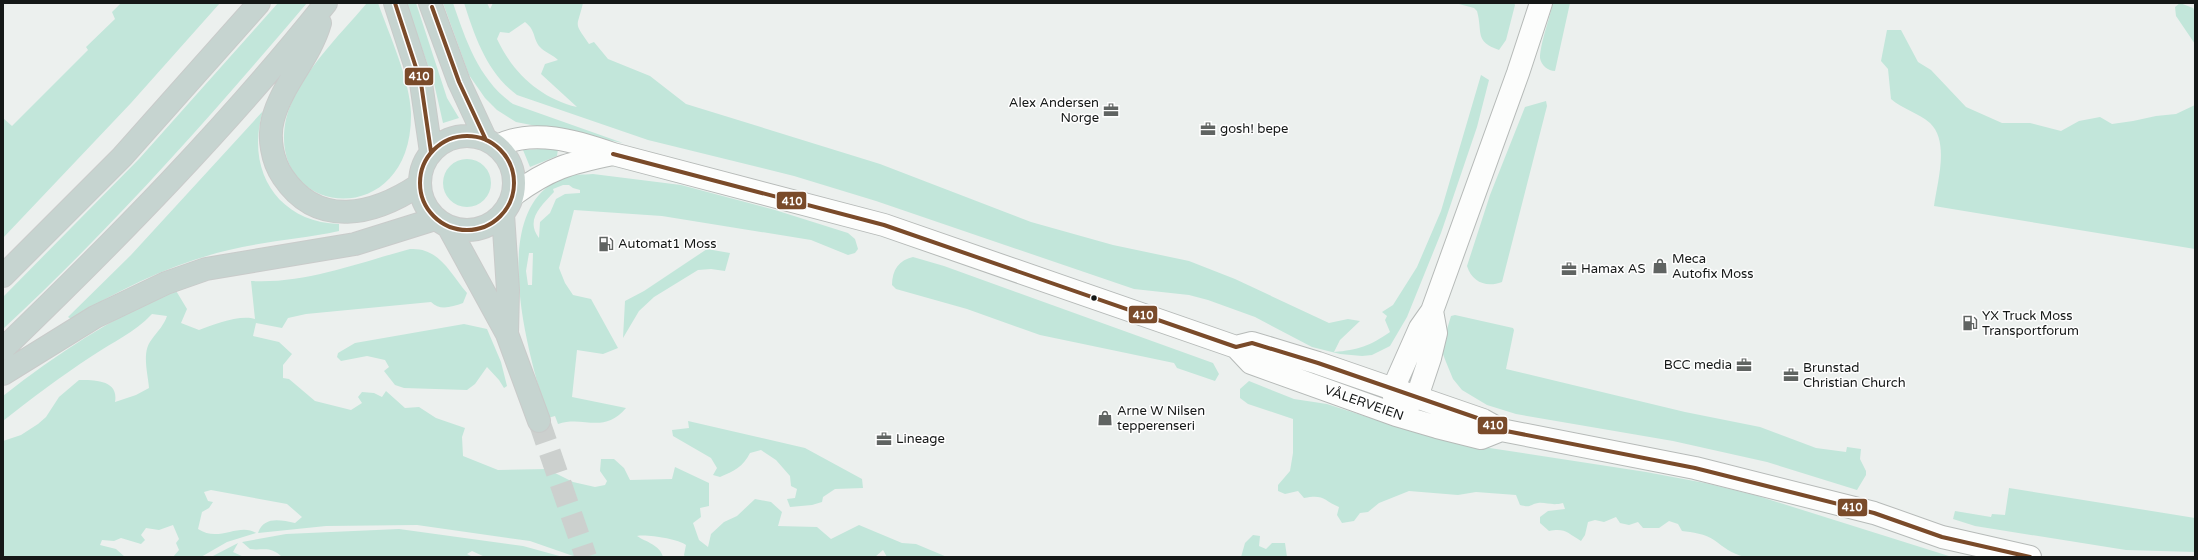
<svg xmlns="http://www.w3.org/2000/svg" width="2198" height="560" font-family="'Varela Round',sans-serif">
	<rect width="100%" height="100%" fill="#ecf0ee"/>
	<path fill="#c2e6da" fill-rule="evenodd" d="M121,3H220L131,103L3,238V118L12,126L88,50L86,47L115,19L112,12Z
		M278,3H307C211,116 112,228 3,329V297L139,159Z
		M367,3H378C389,34 410,80 411,113C413,233 265,219 286,119C296,77 340,35 367,3Z
		M406,3H416L447,98L459,118L443,123L434,83Z
		M443,3H453C466,41 479,80 513,104L623,143L516,122L497,110L485,98L469,75Z
		M464,3H487L490,9L493,3H583C577,29 573,21 589,44L594,42L608,59L650,76L686,104L880,164L1031,222L1113,245L1189,261L1235,279L1329,323L1348,319L1360,321L1340,340L1334,352C1358,350 1370,346 1390,332L1385,320L1387,316L1382,312L1393,305L1417,267L1441,211L1481,75L1489,80L1477,127L1441,233L1407,317L1390,346L1372,355L1362,356L1340,354L1312,347L1255,317L1208,300L1189,295L1134,289L876,201L794,176L648,140L517,95C487,73 475,37 464,3ZM525,22C537,31 532,40 542,49C547,53 553,55 558,60L545,64L541,74L577,107C540,98 513,73 497,39L500,32L509,33Z
		M1455,3H1514L1515,5L1506,40L1499,50C1474,41 1483,33 1477,11L1474,8Z
		M1553,3H1570L1555,71C1548,71 1541,65 1540,58C1540,44 1550,17 1553,3Z
		M2180,3L2193,8L2195,12V44L2176,16L2175,7Z
		M1887,30H1901L1918,62L1931,70L1966,107L2002,123H2030L2061,131L2079,121L2100,117L2112,124L2133,121L2156,116L2176,114L2195,105V249L1934,206C1937,183 1950,142 1930,123C1919,113 1902,109 1891,99L1888,69L1881,61Z
		M1546,101L1547,106L1502,282C1486,288 1472,282 1467,266L1490,195L1525,107Z
		M263,111C245,169 277,222 339,224V231C303,239 265,241 229,250C173,263 120,289 71,319L68,317L131,255Z
		M541,149H558L557,156L530,167L523,150Z
		M443 183a24 24 0 1 1 48 0a24 24 0 1 1-48 0Z
		M593,174L681,185L775,210L848,233L855,239L858,249L855,253L848,255L811,240L662,216L574,210L559,268L565,283L573,295L591,299L618,348L603,354L577,350L572,397L626,408C603,435 584,415 558,424L555,416L548,418C530,361 489,222 553,183C556,181 560,178 563,177C572,174 584,175 593,174ZM563,185H569L573,188L580,190V193L565,194L556,199L550,213L540,222L539,238C525,220 541,206 554,192L553,189ZM529,253H533L532,285H528L526,271Z
		M410,249C439,247 450,273 467,293L463,303C451,307 440,311 431,302L306,314L288,318L282,328L256,323L253,336L279,342L292,354L283,365V378L289,379L315,401L351,410L362,403L358,397L362,392L374,393L382,397L386,391L405,408L419,407L436,418L465,428L462,437L463,456L498,470L547,469L573,482L595,487L605,485L607,481L600,471L601,459H614L624,468L630,480L672,479L675,467L709,483V506L700,508L701,517L693,523L699,540L708,547L711,534L724,522L737,516L755,499L771,502L782,512L778,526L817,527L831,539L859,525L902,543L916,544L947,557H887L883,550L875,557H685L684,555L686,545C678,539 647,534 637,536C646,542 660,545 663,557H576L530,541L417,525L326,526L258,533C264,516 280,520 295,523L302,517L287,504L211,490L204,492L208,501L213,502L209,508L202,512L198,529C219,543 239,522 256,533L227,542L201,557H173L179,550L176,543L179,539L173,525L159,530L146,528L141,535L145,540L141,544L121,538L114,541L102,540L100,545L116,549L125,557H3V441L21,435L38,424L46,417L59,397L79,380C95,380 119,380 115,402L136,395L149,388C148,373 141,352 152,339C158,331 164,325 167,316L152,314C134,333 114,341 92,356C60,377 33,397 3,421V396C57,353 113,318 175,289L187,309L181,323L199,330C213,325 240,314 255,319L251,281C305,284 358,263 410,249Z
		M707,249L730,253L725,271L711,269L698,270L654,297L639,311L623,338L625,301L644,291Z
		M913,257L944,266L1213,363L1219,374L1215,381L1177,368L1174,363L1040,335L967,309L896,289L892,285C892,270 899,260 913,257Z
		M1455,315L1513,328L1514,330L1506,369L1685,412L1760,427L1816,448L1846,452L1847,447L1861,449L1860,459L1866,471V475L1857,490L1767,462L1673,441L1516,414L1487,405L1462,390L1453,379L1446,362L1441,349L1451,316Z
		M464,324L487,329L501,362L507,386L504,388L499,380L487,367L475,384L467,390L404,388L395,385L384,371L389,367L385,360L367,356L341,361L337,357L338,353L355,343Z
		M1249,381L1294,399L1327,404L1395,426L1483,447L1646,472L1705,483L1758,496L1952,557H1745C1730,553 1725,548 1714,540C1706,534 1692,532 1682,531L1678,524L1669,521L1659,528H1643L1638,522L1629,525L1620,523L1616,517L1604,522L1595,520L1588,522L1585,535L1581,541C1567,533 1566,528 1549,531L1540,523V517L1548,511L1565,509L1563,503C1552,506 1546,502 1538,503C1528,505 1532,508 1520,505L1516,495L1476,492L1458,495L1409,491L1379,503L1368,512L1360,513L1354,521L1342,523L1337,515L1339,507C1323,500 1324,494 1304,498L1298,491L1285,494L1278,491V485L1290,471L1293,453V419L1248,404L1240,398V389Z
		M688,421L805,448L862,479L863,488L835,489L823,497L822,502L812,505L790,507L787,499L795,498L797,489L791,486L790,476L776,460L761,450L750,453C743,467 734,471 720,477L713,475L717,468L711,458L673,436L672,430L689,428Z
		M2009,488L2195,518V552L2126,550L1975,526L1953,519L1955,511L1991,517L1992,514L2005,515Z
		M399,529L523,546L563,557H485L472,551L467,554L473,557H282C270,545 263,551 250,549L242,542L286,534Z
		M1253,535L1260,536L1259,546L1266,549L1272,543H1285L1287,557H1241L1245,543Z
		M238,543L233,552L244,557H211Z"/>
	<g fill="none" stroke-linecap="round" stroke-linejoin="round">
		<path stroke="#ccd0ce" stroke-width="22" stroke-dasharray="22 11" stroke-linecap="butt" d="M539,421L586,557"/>
		<g stroke="#b6bab8" stroke-width="24">
			<path id="minor" d="M497,146C533,128 576,141 613,154L884,225L1236,347L1251,363L1396,415L1437,427L1481,438L1501,430
				M513,195C550,168 569,163 613,154
				M1236,347L1252,343L1272,349L1318,363L1483,420L1501,430L1695,468L1874,513L1942,537L2030,557
				M1395,404L1393,389L1420,328L1432,311L1518,73L1541,3
				M1406,406L1417,397L1430,358L1436,333L1432,311"/>
		</g>
		<g stroke="#c9cbca" stroke-width="24">
			<path id="highway" d="M395,3L421,83L431,152
				M430,3L459,82L486,140
				M320,23C310,58 282,84 273,119C268,137 272,161 283,177C318,229 374,215 419,185
				M420 183a47 47 0 1 1 94 0a47 47 0 1 1-94 0Z
				M503,214L508,290L507,334
				M449,228L507,334L539,421
				M3,276L122,157L259,3
				M3,349C116,240 228,126 326,3
				M3,374L95,317L166,283L206,269L355,244L435,219"/>
		</g>
		<use href="#minor" stroke="#fcfdfc" stroke-width="22"/>
		<use href="#highway" stroke="#c6d4d0" stroke-width="22"/>
		<g stroke="#fff" stroke-width="7">
			<path id="bus-1" d="M395,3L421,83L431,152
				M432,7L459,82L486,140
				M420 183a47 47 0 1 1 94 0a47 47 0 1 1-94 0Z
				M613,154L884,225L1236,347L1252,343L1318,363L1483,420L1501,430L1695,468L1874,513L1942,537L2030,557"/>
		</g>
		<use href="#bus-1" stroke="#7a4b2a" stroke-width="4"/>
	</g>
	<defs>
		<g id="office-bare" transform="scale(1.2)"><path d="M-6-3h4V-5.5h4V-3h4V5H-6ZM-1-4.5V-3h2v-1.5ZM-6 0V1H6V0Z" fill="#606462" stroke="#fff" stroke-width="2.5" paint-order="stroke"/></g>
		<g id="fuel-bare" transform="scale(1.2)"><path d="M-5.5-6h7V0h2V4h1.3V-2.5L3-4.5l.8-.8L6-3V5H2.5V1h-1V6h-7ZM-4.2-4.7v3.2H.2V-4.7Z" fill="#606462" stroke="#fff" stroke-width="2.5" paint-order="stroke"/></g>
		<g id="shop-bare" transform="scale(1.2)"><path d="M-5-2.5h2.3a2.7 3.5 0 0 1 5.4 0H5L5.5 6h-11ZM-1.5-2.5h3a1.5 2.3 0 0 0-3 0Z" fill="#606462" stroke="#fff" stroke-width="2.5" paint-order="stroke"/></g>
	</defs>
	<g fill-rule="evenodd">
		<use href="#office-bare" x="1111" y="110"/>
		<use href="#office-bare" x="1208" y="129"/>
		<use href="#fuel-bare" x="606" y="244"/>
		<use href="#shop-bare" x="1660" y="266"/>
		<use href="#office-bare" x="1569" y="269"/>
		<use href="#fuel-bare" x="1970" y="323"/>
		<use href="#office-bare" x="1744" y="365"/>
		<use href="#office-bare" x="1791" y="375"/>
		<use href="#shop-bare" x="1105" y="418"/>
		<use href="#office-bare" x="884" y="439"/>
	</g>
	<circle fill="#151817" stroke="#fff" stroke-width="1.5" cx="1094" cy="298" r="3.5"/>
	<g text-anchor="middle" dominant-baseline="central" stroke-width="3" stroke-linejoin="round" paint-order="stroke">
		<g font-size="13" fill="#151817" stroke="#fff" text-anchor="start">
			<text x="1099" y="103" text-anchor="end">Alex Andersen<tspan x="1099" dy="15">Norge</tspan></text>
			<text x="1220" y="129">gosh! bepe</text>
			<text x="618" y="244">Automat1 Moss</text>
			<text x="1672" y="259">Meca<tspan x="1672" dy="15">Autofix Moss</tspan></text>
			<text x="1581" y="269">Hamax AS</text>
			<text x="1982" y="316">YX Truck Moss<tspan x="1982" dy="15">Transportforum</tspan></text>
			<text x="1732" y="365" text-anchor="end">BCC media</text>
			<text x="1803" y="368">Brunstad<tspan x="1803" dy="15">Christian Church</tspan></text>
			<text x="1117" y="411">Arne W Nilsen<tspan x="1117" dy="15">tepperenseri</tspan></text>
			<text x="896" y="439">Lineage</text>
		</g>
		<g font-size="13" fill="#151817" stroke="#fff">
			<text transform="translate(1364 403) rotate(19)">VÅLERVEIEN</text>
		</g>
	</g>
	<g stroke="#fff" stroke-width="1.5">
		<rect x="404" y="67" width="30" height="19" rx="4" fill="#7a4b2a"/>
		<rect x="776" y="191" width="31" height="19" rx="4" fill="#7a4b2a"/>
		<rect x="1128" y="305" width="30" height="19" rx="4" fill="#7a4b2a"/>
		<rect x="1477" y="416" width="31" height="19" rx="4" fill="#7a4b2a"/>
		<rect x="1837" y="498" width="31" height="19" rx="4" fill="#7a4b2a"/>
	</g>
	<g font-size="11" text-anchor="middle" font-weight="bold" fill="#fff">
		<text x="419" y="80">410</text>
		<text x="792" y="205">410</text>
		<text x="1143" y="319">410</text>
		<text x="1493" y="429">410</text>
		<text x="1852" y="511">410</text>
	</g>
	<rect width="2198" height="560" fill="none" stroke="#151817" stroke-width="8"/>
</svg>
